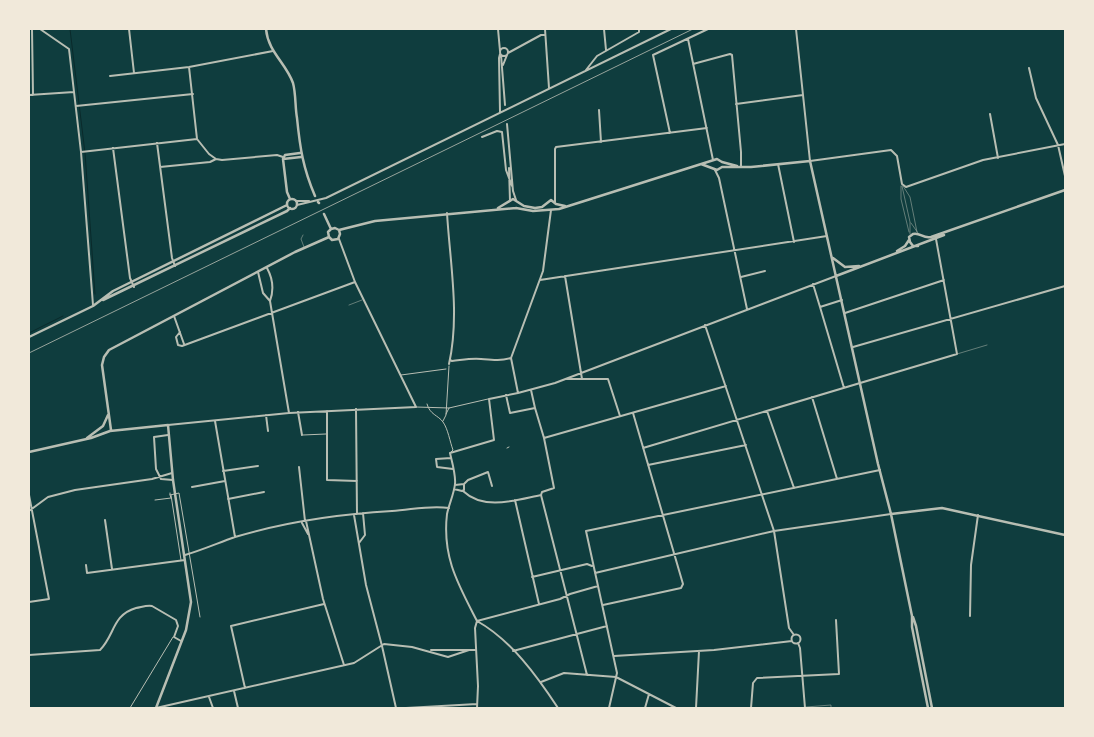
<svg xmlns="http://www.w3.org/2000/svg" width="1094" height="737" font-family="Poppins,sans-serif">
	<rect width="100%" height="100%" fill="#0f3d3e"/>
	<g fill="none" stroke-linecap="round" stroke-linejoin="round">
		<path stroke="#0a2a2b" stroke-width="1" d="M70,29L85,153L95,294
			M29,333L63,316"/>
		<path stroke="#b8beb3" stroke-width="0.5" d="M901,186V199L909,232
			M902,186L910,222V234
			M903,186L910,197L917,232
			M911,223L918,233
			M303,235L301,239L304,247
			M349,305L362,300
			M957,354L987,345
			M806,707L831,705V708
			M794,708H803"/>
		<path stroke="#b8beb3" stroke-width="1" d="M401,375L446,369
			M427,404C430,415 438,415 443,422C448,429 450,442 453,450L450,453
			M416,407L449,408
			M446,414L449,408L488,399
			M443,421L446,415L449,366
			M303,435L326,434
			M507,448L509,447
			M170,493V495L179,493L200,617
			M171,495L181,560
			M155,500L171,498L170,495
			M130,708L173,637"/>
		<path stroke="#b8beb3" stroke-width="2" d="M32,29L33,95
			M40,29L69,49L81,152L93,305
			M129,29L134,73
			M498,29L500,51
			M545,29L549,88
			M604,29L606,50
			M796,29L810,161L891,150L897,156L902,184L906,187L983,160L1065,144
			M688,39L713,160
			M500 52a4 4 0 1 1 8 0a4 4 0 1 1-8 0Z
			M508,53L541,35H545
			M501,55L505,105
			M693,64L730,54L732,55L741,152V167
			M503,65L507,55
			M189,67L197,139L209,154L216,159
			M1029,68L1036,98L1058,145L1065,176
			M586,70L597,56L639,32V29
			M110,76L189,67L273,51
			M29,95L74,92
			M736,104L803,95
			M76,106L193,94
			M599,110L601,142
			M500,112L499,58L500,54
			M990,114L998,158
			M507,124L513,191L516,200
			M670,133L653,55L708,29
			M482,137L497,131L502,132L506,170L512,186
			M157,143L172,258L175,266
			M113,148L130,278L134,287
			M81,152L197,139
			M778,164L794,242
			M160,167L210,162L216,159L222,160L277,155L283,157
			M509,168L510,201
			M715,170L719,178L747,309
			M296,201H309
			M555,202V149L556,147L707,128
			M297,205L326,198L671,29
			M447,213C450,263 460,315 449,364
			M267,268C273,279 274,290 270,301
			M258,272L263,293L270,301L271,307L289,413
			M565,276L582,379
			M741,277L765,271
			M540,280L827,236
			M813,284L820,307L842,300
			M820,307L844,388
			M845,313L944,280
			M174,316L184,344
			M705,325L774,531L789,628L794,635
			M180,332L176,337L178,345L182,346L355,282
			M853,347L1065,286
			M450,360L452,361C462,360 471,358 481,359C493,360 500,361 511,358
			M567,379H608L620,416
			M518,393L511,358L543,271L551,210
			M506,395L510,413L535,408L531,390
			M812,397L837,479
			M535,408L544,438L554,488L542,492L541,495
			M356,409L357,514
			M327,411V480L357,481
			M767,411L794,488
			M298,412L302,435
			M266,415L268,431
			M215,421L235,537
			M168,425L289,413L416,407L355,282L339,239
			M168,435L154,437L156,469L161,479L173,480
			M544,438L726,386
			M643,448L957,354L936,239
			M451,458L436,459L437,467L453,469
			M648,465L746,445
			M299,467L305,521
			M223,471L258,466
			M464,484L468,480L488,472L492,486
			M192,487L225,481
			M454,489L462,491L464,490V484L455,485
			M463,491C484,511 516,500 541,495
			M29,495L49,599L29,602
			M541,495L587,675
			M228,499L264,492
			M515,500L539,604
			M29,511L48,497L75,490L152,479L172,473
			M354,515L366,585L382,646L396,708
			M105,520L112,569
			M306,521L323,599L344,665
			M302,523L308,534
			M359,543L365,535L363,513
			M185,555C202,550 218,543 235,537C285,522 340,514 392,511C411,510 429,505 449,508
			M86,565L87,573L185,560
			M595,573L774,531L891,514
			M532,577L587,564L592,566
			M603,605L681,588L683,584L633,413
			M970,616L971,565L978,515
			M477,621C458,584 442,557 447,514C449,504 454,494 455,484C456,475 452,462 450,453L494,440L489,399L518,393L555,383L836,276
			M477,621L560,599L570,594L598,586
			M477,621C511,640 537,676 558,708
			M791.5 639a4.5 4.5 0 1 1 9 0a4.5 4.5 0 1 1-9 0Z
			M798,643L800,648L805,708
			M431,650H476
			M513,651L607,626
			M29,655L100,650C115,635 112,615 136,608C142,607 147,605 152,606L176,620L178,626L174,637L181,641
			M614,656L714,650L792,641
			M541,682L564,673L616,677L676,708
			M245,688L231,626L324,604
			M234,691L238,708
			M209,697L213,708
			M156,708L354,663L384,644L412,647L448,657L469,650
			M406,708L477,704
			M477,708L478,686L475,628L477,621
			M609,708L617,673L586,531L880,470
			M645,708L649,694
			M696,708L699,651
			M751,708L753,683L757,678L839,674L836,620"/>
		<path stroke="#b8beb3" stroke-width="2.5" d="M266,29C268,52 286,63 293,83C296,94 295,107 297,118C300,148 303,168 315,196
			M283,159L287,192L290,199
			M283,159L285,155L300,153
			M283,159L301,157
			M701,164L717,170L722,167H751L810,161L878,464L891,514L912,616V627L928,708
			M287 204a5 5 0 1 1 10 0a5 5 0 1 1-10 0Z
			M318,202L319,203
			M498,208L513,199L524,206L535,208L542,207L551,200L556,204L565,206
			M516,208L533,211L559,209L717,159L722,162L737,166
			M324,214L331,229
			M339,230L375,221L516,208
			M329,237L332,240L338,239L340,234L339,230
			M329,237L328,232L331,229L335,228L339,230
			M918,246H913L910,242L909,237L913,234C920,232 923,239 931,237L1065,190
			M897,251L905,246L909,240
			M833,258L845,267L859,266
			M836,276L944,235
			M103,300L287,211L290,208
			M29,337L93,306L113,291L287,205
			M111,430L102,365L104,357L109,350L295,252L329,237
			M87,438L103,426L108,415
			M29,452L91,438L110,431L168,425L173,480L191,602L186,630L156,708
			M891,514L942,508L1065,535
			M913,617L916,626L932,708"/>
		<path stroke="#97a49c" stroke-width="1" d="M29,353L693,29"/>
	</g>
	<rect width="1094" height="737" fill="none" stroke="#f1e9da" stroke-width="60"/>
</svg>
